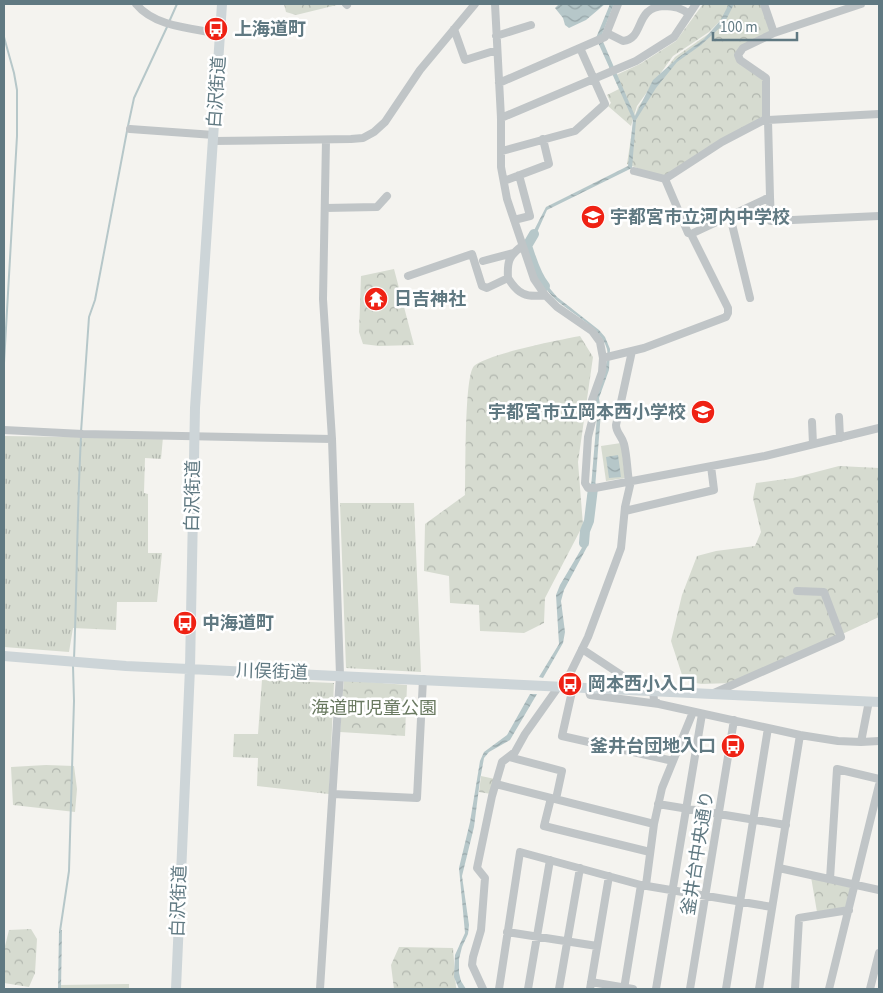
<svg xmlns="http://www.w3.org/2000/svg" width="883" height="993" font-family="'Source Sans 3','Noto Sans JP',sans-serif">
	<defs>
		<pattern id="grass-tufts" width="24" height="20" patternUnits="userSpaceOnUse" patternTransform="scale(1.25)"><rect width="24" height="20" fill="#d6dbd0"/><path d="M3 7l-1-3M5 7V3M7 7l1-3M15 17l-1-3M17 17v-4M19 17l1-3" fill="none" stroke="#b1b6ae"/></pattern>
		<pattern id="forest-crowns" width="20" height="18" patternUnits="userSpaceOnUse" patternTransform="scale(1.25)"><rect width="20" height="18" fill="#d6dbd0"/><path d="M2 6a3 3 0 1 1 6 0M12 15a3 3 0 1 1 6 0" fill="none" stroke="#b1b6ae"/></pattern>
		<pattern id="water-waves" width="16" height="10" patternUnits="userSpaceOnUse" patternTransform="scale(1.25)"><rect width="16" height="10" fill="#b6c7c9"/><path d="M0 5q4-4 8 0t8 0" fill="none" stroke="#97a6a9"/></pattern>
	</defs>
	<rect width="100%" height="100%" fill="#f4f3ef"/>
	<path fill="url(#grass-tufts)" d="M4,436L141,438L163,437L161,459L145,458L144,493L148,494V553H162L157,602H117L116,630L73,628L69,652L4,647Z
		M340,503H414L421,672L346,668Z
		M262,680L334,683L329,794L257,786L258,758L233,757L234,734H258Z
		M129,984V989H61V985Z"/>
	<path fill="url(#forest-crowns)" d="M284,4H341L296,15L286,12Z
		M703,4H764L774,33L738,55L766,78V117L665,179L627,164L634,118L638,107L675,57L723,24L720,21L709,32L673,56L637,106L631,126L608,106L611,103L607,95L619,89L614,76L640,64L676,41Z
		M394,269L414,345L379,346L363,344L359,332L361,276Z
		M580,336L593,357L578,462L583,525L545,598L544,623L524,633L480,631L479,605L450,603L449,576L424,571L425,524L465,495C466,475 464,376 474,366C487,354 559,340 580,336Z
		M839,466L879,468V617L797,655L732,683L702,684L689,682L683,678L671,641L682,595L697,556L716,551L755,546L761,532L753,498L756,483L793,478Z
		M344,680L407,685L405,736L340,732Z
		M46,765L74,766L77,789L75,812L13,805L11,767Z
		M481,776L495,779L491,794L479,792Z
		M811,877L849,885L851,889L846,909L817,912Z
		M31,929L37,939L35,973L29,987L4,983V950L9,930Z
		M399,947L453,948L456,987L457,989H394L391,965Z"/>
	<path fill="#d6dbd0" d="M621,443L625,478L606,481L601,446Z"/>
	<path fill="url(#water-waves)" d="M559,4H605L586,20L569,28L565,25L563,18L555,8Z
		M610,4H614L601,37L635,116L653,80L679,57L704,39L720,21L729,4H734L724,24L701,45L677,62L656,88L636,120L632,168L547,210L531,246L541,278L557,297L599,330L605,337L610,349L609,370L599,398L601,412L594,501L590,499L597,416C596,409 595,401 596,393C599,380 610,363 607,349C601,326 567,312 552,296C538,281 534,263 527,244L546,207L628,166L633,120L596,38Z
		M618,455L621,477L609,478L606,457Z
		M584,529L588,530L587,547L564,590L561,601L565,632L563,643L543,678L539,677L559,644L556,595L560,585L583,546Z
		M530,694H537L510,740L489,752L484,758L480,780L474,827L462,876L469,925L468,934L462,947L459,959V973L461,981L466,989H459L454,977L455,955L465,933L459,868L470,822L480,761L484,752L507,735Z
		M62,930L61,989H58L59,931Z"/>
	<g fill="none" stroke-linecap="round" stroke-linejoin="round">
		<path stroke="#b6c7c9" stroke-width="2" d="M169,22L177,4
			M4,37L14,73L17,90V136L4,363
			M128,126L134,98L167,27
			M81,432L89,317L95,300L127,131
			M74,659C77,585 77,511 81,437
			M60,931L69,871L74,701L73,666"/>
		<path stroke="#b6c7c9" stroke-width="10" d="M534,234L527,246C532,260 536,276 545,286
			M584,543L585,531L589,521L593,488"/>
		<path stroke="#c0c5c7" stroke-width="8" d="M136,4C155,27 191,28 220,34
			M346,4L347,5
			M495,4L501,118V167L507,199L534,279L545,295L557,307L592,331L600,342L603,358L602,372L592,400L593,417L588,437L585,483L588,488H595L765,456L879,428
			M764,4L774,33
			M454,29L465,60L497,50
			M607,33L623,41C645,39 634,7 664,6C675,6 681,8 689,14
			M496,36L531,25
			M499,83L605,37L618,4
			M501,118L636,61L674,37L696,4
			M130,129L214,135
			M326,140L323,299L332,439
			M213,141L351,139L363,138L374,132L385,122L420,70L475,4
			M502,151L575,131L605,104L580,48
			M634,171L665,179L722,142L764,120H768L766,117V78L740,60L738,55L743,48L774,33L861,4
			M504,181L549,164L543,139
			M770,197L768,120L879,114
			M325,208L377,207L387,196
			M730,216L750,298
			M514,220L530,216L519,175
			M691,234L770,197L771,221L879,216
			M483,261L513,253
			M408,276L472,254L482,286L487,288L508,278C518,294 526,298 545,295
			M508,278C507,261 509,256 522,246
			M603,358L644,348L726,317L728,313V308L691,234L688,233L665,179
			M839,417L840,438
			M812,422L813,444
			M4,430L83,434L332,439L340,675L320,989
			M629,482C627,469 627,456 624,444C622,436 616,433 616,425L632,351
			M625,511L714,490L711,466
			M582,649L632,682L633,690
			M564,686L588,637L621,548L625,507L631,481
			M573,687L562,736L673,761
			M588,687L590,695L659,704
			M653,691L654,700L659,704L800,735L838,741L861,742
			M714,693L841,637L824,592L797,591
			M869,701L861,742L879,741
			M509,757L562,771L556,799
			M496,784L654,824
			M333,794L417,798L423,679
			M551,798L544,826L650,852
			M658,804L786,825
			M779,868L879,890
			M830,879L837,769L879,779
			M646,885L654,824L662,788L693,712
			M507,932L597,946
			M591,982L633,989
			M483,989L472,965L473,957L481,930L485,878L477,868L492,796L502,762L515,752L525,734L559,686
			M499,989L520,852L641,885L772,907
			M528,989L550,860
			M559,989L580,868
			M590,989L609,876
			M624,989L641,885
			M656,989L702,714
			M690,989L734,720
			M726,989L768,728
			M759,989L800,735
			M795,989L799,918L849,910
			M829,989L879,785
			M870,989L879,953"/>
		<path stroke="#cdd5d8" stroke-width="10" d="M4,656L126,666L879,702
			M176,989L190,668L195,408L222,4"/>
	</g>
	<defs>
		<g id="bus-disc" transform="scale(1.25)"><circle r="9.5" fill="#ef2214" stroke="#fff"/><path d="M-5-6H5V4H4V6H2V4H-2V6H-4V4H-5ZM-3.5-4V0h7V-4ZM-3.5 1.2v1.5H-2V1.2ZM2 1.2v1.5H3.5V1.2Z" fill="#fff"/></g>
		<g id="school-disc" transform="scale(1.25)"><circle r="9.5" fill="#ef2214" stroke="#fff"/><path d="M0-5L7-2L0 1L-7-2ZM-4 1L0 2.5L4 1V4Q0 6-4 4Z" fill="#fff"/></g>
		<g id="temple-disc" transform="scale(1.25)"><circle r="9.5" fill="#ef2214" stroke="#fff"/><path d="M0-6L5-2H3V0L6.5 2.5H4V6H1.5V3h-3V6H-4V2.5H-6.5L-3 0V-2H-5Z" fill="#fff"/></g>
	</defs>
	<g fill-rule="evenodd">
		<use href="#bus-disc" x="216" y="29"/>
		<use href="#school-disc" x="593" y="217"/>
		<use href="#temple-disc" x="376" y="299"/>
		<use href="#school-disc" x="703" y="412"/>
		<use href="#bus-disc" x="185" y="623"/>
		<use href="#bus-disc" x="570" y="684"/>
		<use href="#bus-disc" x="733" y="746"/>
	</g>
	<g text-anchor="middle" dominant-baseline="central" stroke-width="5" stroke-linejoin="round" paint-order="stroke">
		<g font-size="18" font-weight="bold" fill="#607982" stroke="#fff" text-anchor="start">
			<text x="234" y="29">上海道町</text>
			<text x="610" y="217">宇都宮市立河内中学校</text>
			<text x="394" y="299">日吉神社</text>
			<text x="686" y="412" text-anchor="end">宇都宮市立岡本西小学校</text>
			<text x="202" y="623">中海道町</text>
			<text x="588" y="684">岡本西小入口</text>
			<text x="716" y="746" text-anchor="end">釜井台団地入口</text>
		</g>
		<g font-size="18" fill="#607982" stroke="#fff">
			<text transform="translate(217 92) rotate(-86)">白沢街道</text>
			<text transform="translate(193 496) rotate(-89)">白沢街道</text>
			<text transform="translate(272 672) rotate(2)">川俣街道</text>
			<text transform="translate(698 853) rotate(-81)">釜井台中央通り</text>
			<text transform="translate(179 901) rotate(-88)">白沢街道</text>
		</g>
		<g font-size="18" fill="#697960" stroke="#fff">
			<text x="374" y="708">海道町児童公園</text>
		</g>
	</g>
	<rect width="883" height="993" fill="none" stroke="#607982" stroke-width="10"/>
	<path d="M713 32v8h84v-8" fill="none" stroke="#607982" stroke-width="2.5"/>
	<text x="720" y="32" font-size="15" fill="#607982" stroke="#ffffff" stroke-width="4" paint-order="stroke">100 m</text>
</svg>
